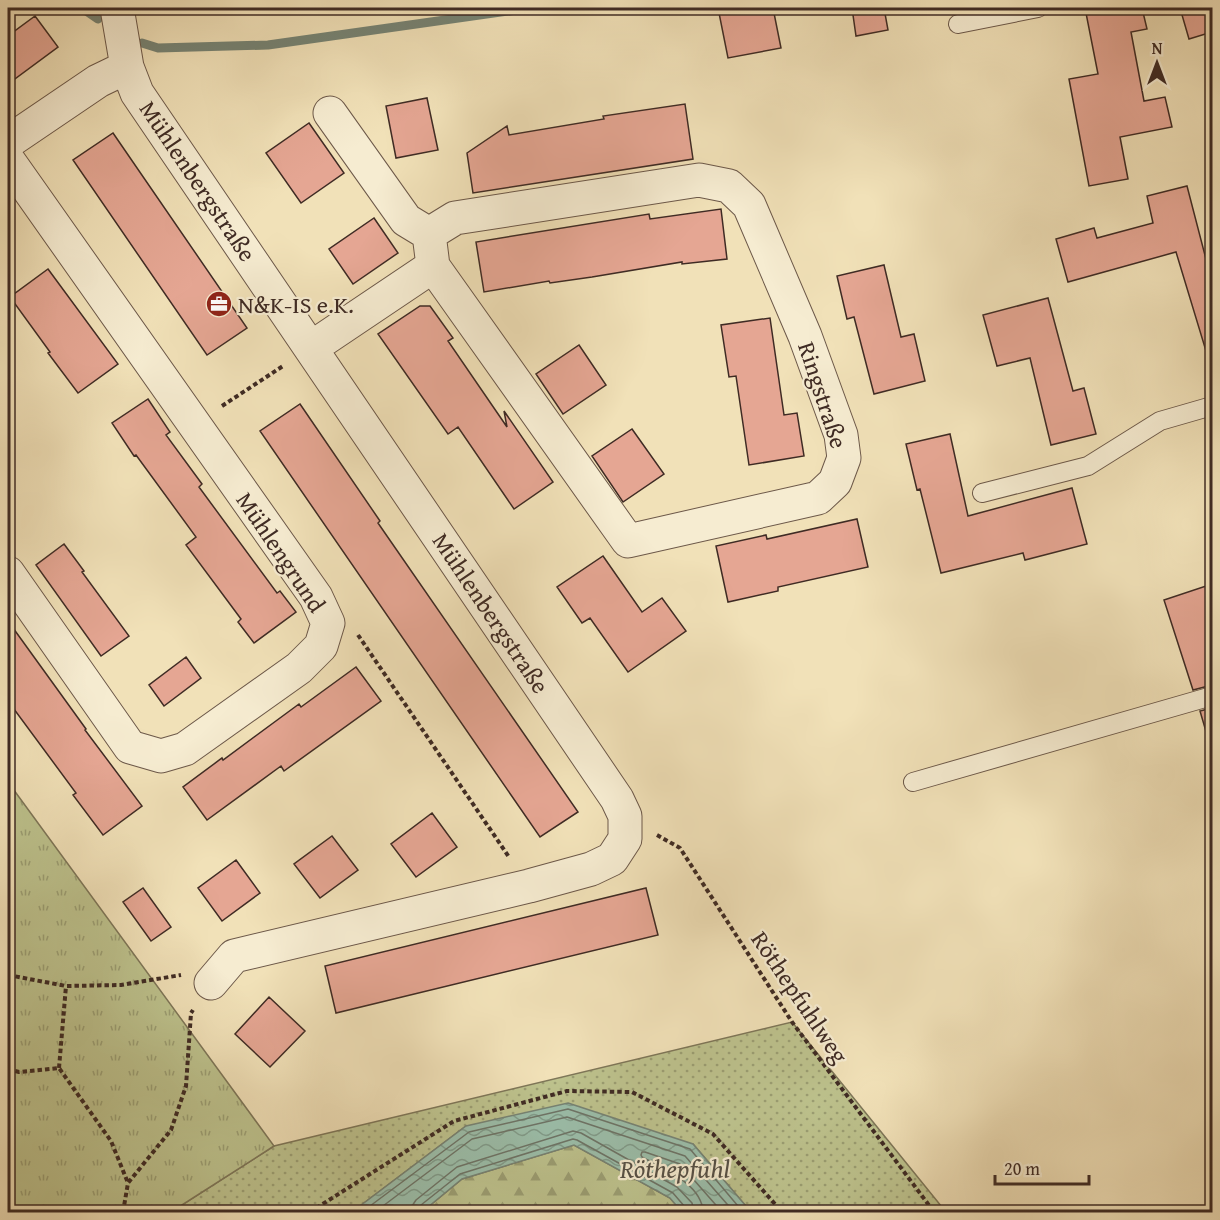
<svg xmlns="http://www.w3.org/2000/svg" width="1220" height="1220" font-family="'Gentium Book Plus',serif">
	<defs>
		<pattern id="grass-dots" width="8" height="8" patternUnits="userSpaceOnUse" patternTransform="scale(1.5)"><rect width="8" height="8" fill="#bdc28d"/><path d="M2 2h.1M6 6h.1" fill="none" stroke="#9b9e73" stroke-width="1.8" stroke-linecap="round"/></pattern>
		<pattern id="forest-firs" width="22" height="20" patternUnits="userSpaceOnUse" patternTransform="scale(1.5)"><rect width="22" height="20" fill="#bdc28d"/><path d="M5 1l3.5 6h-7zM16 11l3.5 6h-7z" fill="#9b9e73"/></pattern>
		<pattern id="park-tufts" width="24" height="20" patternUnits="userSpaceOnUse" patternTransform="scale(1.5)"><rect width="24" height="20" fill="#bdc28d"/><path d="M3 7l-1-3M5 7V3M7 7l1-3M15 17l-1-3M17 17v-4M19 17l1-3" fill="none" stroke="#9b9e73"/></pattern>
		<pattern id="water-waves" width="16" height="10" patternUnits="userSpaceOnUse" patternTransform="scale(1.5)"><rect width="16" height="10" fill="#9bbeaa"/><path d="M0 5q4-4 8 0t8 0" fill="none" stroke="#809b8a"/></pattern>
	</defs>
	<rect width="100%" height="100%" fill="#f1e1b8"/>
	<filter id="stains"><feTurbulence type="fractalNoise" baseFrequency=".00333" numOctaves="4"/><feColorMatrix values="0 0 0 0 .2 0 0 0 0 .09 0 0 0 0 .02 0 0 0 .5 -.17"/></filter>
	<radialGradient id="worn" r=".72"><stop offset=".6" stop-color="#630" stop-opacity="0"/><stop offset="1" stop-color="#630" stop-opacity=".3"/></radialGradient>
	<path fill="url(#grass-dots)" stroke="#7e7658" stroke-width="1.5" d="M792,1022L946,1212H751L693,1144L466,1126L352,1212H171L274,1146Z"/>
	<path fill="url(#forest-firs)" stroke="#7e7658" stroke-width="1.5" d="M574,1145L670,1198L682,1212H422L462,1179Z"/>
	<path fill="url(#park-tufts)" stroke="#7e7658" stroke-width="1.5" d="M8,782L274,1146L171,1212H16L8,1201Z"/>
	<path fill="url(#water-waves)" stroke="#768374" stroke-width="1.5" d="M568,1103L693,1144L751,1212H682L670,1198L574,1145L462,1179L422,1212H352L466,1126Z"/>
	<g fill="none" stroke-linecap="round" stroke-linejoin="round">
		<path stroke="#6d7467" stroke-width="1.5" d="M362,1212L469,1132L568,1109L690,1149L743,1212
			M375,1212L472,1139L567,1117L685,1156L734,1212
			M411,1212L412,1206L416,1200L457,1167L573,1131L581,1133L677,1187L692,1203L694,1212
			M419,1212L421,1205L460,1174L573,1139L577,1140L673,1193L685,1207L686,1212
			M703,1212C702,1184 664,1169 642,1157L641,1155L642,1152H645L680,1164L722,1212"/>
		<path stroke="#768374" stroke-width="9" d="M82,8L98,19
			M142,43L158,48L268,45L530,8"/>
	</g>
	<path fill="#e5a693" stroke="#3f2b24" stroke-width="1.5" d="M718,8H773L781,48L728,58Z
		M852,8H884L888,30L856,36Z
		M1085,8H1142L1147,29L1131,32L1144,101L1165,97L1172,127L1120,137L1128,179L1089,186L1069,79L1098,74Z
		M1180,8H1212V32L1189,39Z
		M35,16L58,47L8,84V36Z
		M427,98L438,150L396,158L386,106Z
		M685,104L693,159L473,193L467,153L507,126L509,135L604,119L603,116Z
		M309,123L344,173L301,203L266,153Z
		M113,133L247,328L207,355L73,160Z
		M1187,186L1207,263L1212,262V350L1206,351L1176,252L1068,282L1056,239L1094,228L1097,238L1153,223L1147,196Z
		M721,209L727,259L682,264V262L592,277L550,283L549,281L484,292L476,242L649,214L650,219Z
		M374,218L398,253L353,284L329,249Z
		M884,265L901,337L914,334L925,381L874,394L854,317L847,319L837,276Z
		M48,269L118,364L78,393L48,353L50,352L10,297Z
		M1048,298L1073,391L1084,388L1096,434L1051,445L1030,358L997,366L983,315Z
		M420,306H430L453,338L448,341L507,427L504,411L553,482L514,509L458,427L448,434L378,334Z
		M770,318L784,415L797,413L804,456L749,465L736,376L729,377L721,325Z
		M579,345L606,385L563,414L536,374Z
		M148,399L170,432L166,435L202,484L199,487L277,593L280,591L296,612L254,643L238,622L241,619L186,545L196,537L136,455L134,456L112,423Z
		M300,404L380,521L378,523L578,812L540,837L260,431Z
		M632,429L664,474L623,502L592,456Z
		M950,434L968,516L1072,488L1087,544L1025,560L1023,553L941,573L920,489L917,490L906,444Z
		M857,519L868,567L778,587V591L728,602L716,546L766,535L767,539Z
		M64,544L84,571L82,572L129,636L101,656L36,565Z
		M603,556L642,612L662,598L686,631L628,672L590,618L582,623L557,587Z
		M1212,584V685L1193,690L1164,600Z
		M8,621L86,729L85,730L142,806L103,835L73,795L76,793L8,701Z
		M186,657L201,678L164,706L149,685Z
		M356,667L381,701L284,771L281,766L207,820L183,787L222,758L223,760L299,704L301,707Z
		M1212,708V734L1207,735L1200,711Z
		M432,813L457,847L416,877L391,844Z
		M332,836L358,870L320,898L294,864Z
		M236,860L260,893L222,921L198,888Z
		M143,888L171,927L151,941L123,902Z
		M646,888L658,935L336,1013L325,966Z
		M269,997L305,1031L270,1067L235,1034Z"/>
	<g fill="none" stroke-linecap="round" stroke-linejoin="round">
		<g stroke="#6c5849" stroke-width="20">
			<path id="lane" d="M958,24L1038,8
				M982,493L1088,466L1160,421L1212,406
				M913,782L1212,696"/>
		</g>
		<g stroke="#6c5849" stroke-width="35">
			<path id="street" d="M117,8L127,67L137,93L617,799L625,816V839L612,859L591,869L529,886L234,956L211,983
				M330,113L406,220L429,234
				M8,142L98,81L127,67
				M8,160L316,597L328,623L321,646L299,668L185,749L161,756L130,747L8,573
				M699,180L729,186L749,205L805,336L841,435L844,458L835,482L818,498L628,541L433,266L429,234L455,218Z
				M311,348L433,266"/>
		</g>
		<path stroke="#3f2b24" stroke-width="4" stroke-dasharray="4.5 3" stroke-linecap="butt" d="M222,406L283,366
			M358,635L509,857
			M657,835L680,848L792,1022L934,1212
			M8,975L66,986L121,985L181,975
			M59,1068L66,986
			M8,1069L19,1072L59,1068L111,1141L128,1183
			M123,1212L128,1183L171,1130L186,1086L191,1013L193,1010
			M310,1212L454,1121L567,1091L632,1092L713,1134L782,1212"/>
		<use href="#lane" stroke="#f6ecd1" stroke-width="18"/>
		<use href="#street" stroke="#f6ecd1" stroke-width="33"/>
	</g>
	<defs>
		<g id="office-disc" transform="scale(1.35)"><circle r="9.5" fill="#8f2418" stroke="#f6ecd1"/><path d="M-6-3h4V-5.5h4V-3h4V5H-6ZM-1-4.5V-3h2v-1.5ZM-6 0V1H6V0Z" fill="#fff"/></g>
	</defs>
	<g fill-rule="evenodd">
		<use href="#office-disc" x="219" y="304"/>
	</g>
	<g text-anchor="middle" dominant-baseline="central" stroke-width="4.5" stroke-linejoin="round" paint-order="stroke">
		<g font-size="24" fill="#3f2b24" stroke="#f6ecd1">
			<text transform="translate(198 181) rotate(56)">Mühlenbergstraße</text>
			<text transform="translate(823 395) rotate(72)">Ringstraße</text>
			<text transform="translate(281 552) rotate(56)">Mühlengrund</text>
			<text transform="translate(491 613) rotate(56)">Mühlenbergstraße</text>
			<text transform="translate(800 997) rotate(56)">Röthepfuhlweg</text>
		</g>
		<g font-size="24" fill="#3f2b24" stroke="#f6ecd1" text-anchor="start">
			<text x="238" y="304">N&amp;K-IS e.K.</text>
		</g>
		<g font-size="26" font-style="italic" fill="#565046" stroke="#f6ecd1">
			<text x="675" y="1168">Röthepfuhl</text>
		</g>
	</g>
	<rect width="1220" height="1220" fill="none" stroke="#f1e1b8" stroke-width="30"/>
	<rect x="9" y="9" width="1202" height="1202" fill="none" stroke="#3f2b24" stroke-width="3"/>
	<rect x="15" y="15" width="1190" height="1190" fill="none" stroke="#3f2b24" stroke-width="1.5"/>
	<g transform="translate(1157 63)" stroke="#f6ecd1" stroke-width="4.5" paint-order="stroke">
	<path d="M0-4.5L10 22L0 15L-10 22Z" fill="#3f2b24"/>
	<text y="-9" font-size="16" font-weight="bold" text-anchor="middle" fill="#3f2b24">N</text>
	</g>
	<path d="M995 1175v9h94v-9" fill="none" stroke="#3f2b24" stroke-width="3"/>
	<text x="1004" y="1175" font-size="18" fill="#3f2b24" stroke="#f6ecd1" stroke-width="4.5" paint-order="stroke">20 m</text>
	<rect width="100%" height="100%" filter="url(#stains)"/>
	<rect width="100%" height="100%" fill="url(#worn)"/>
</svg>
